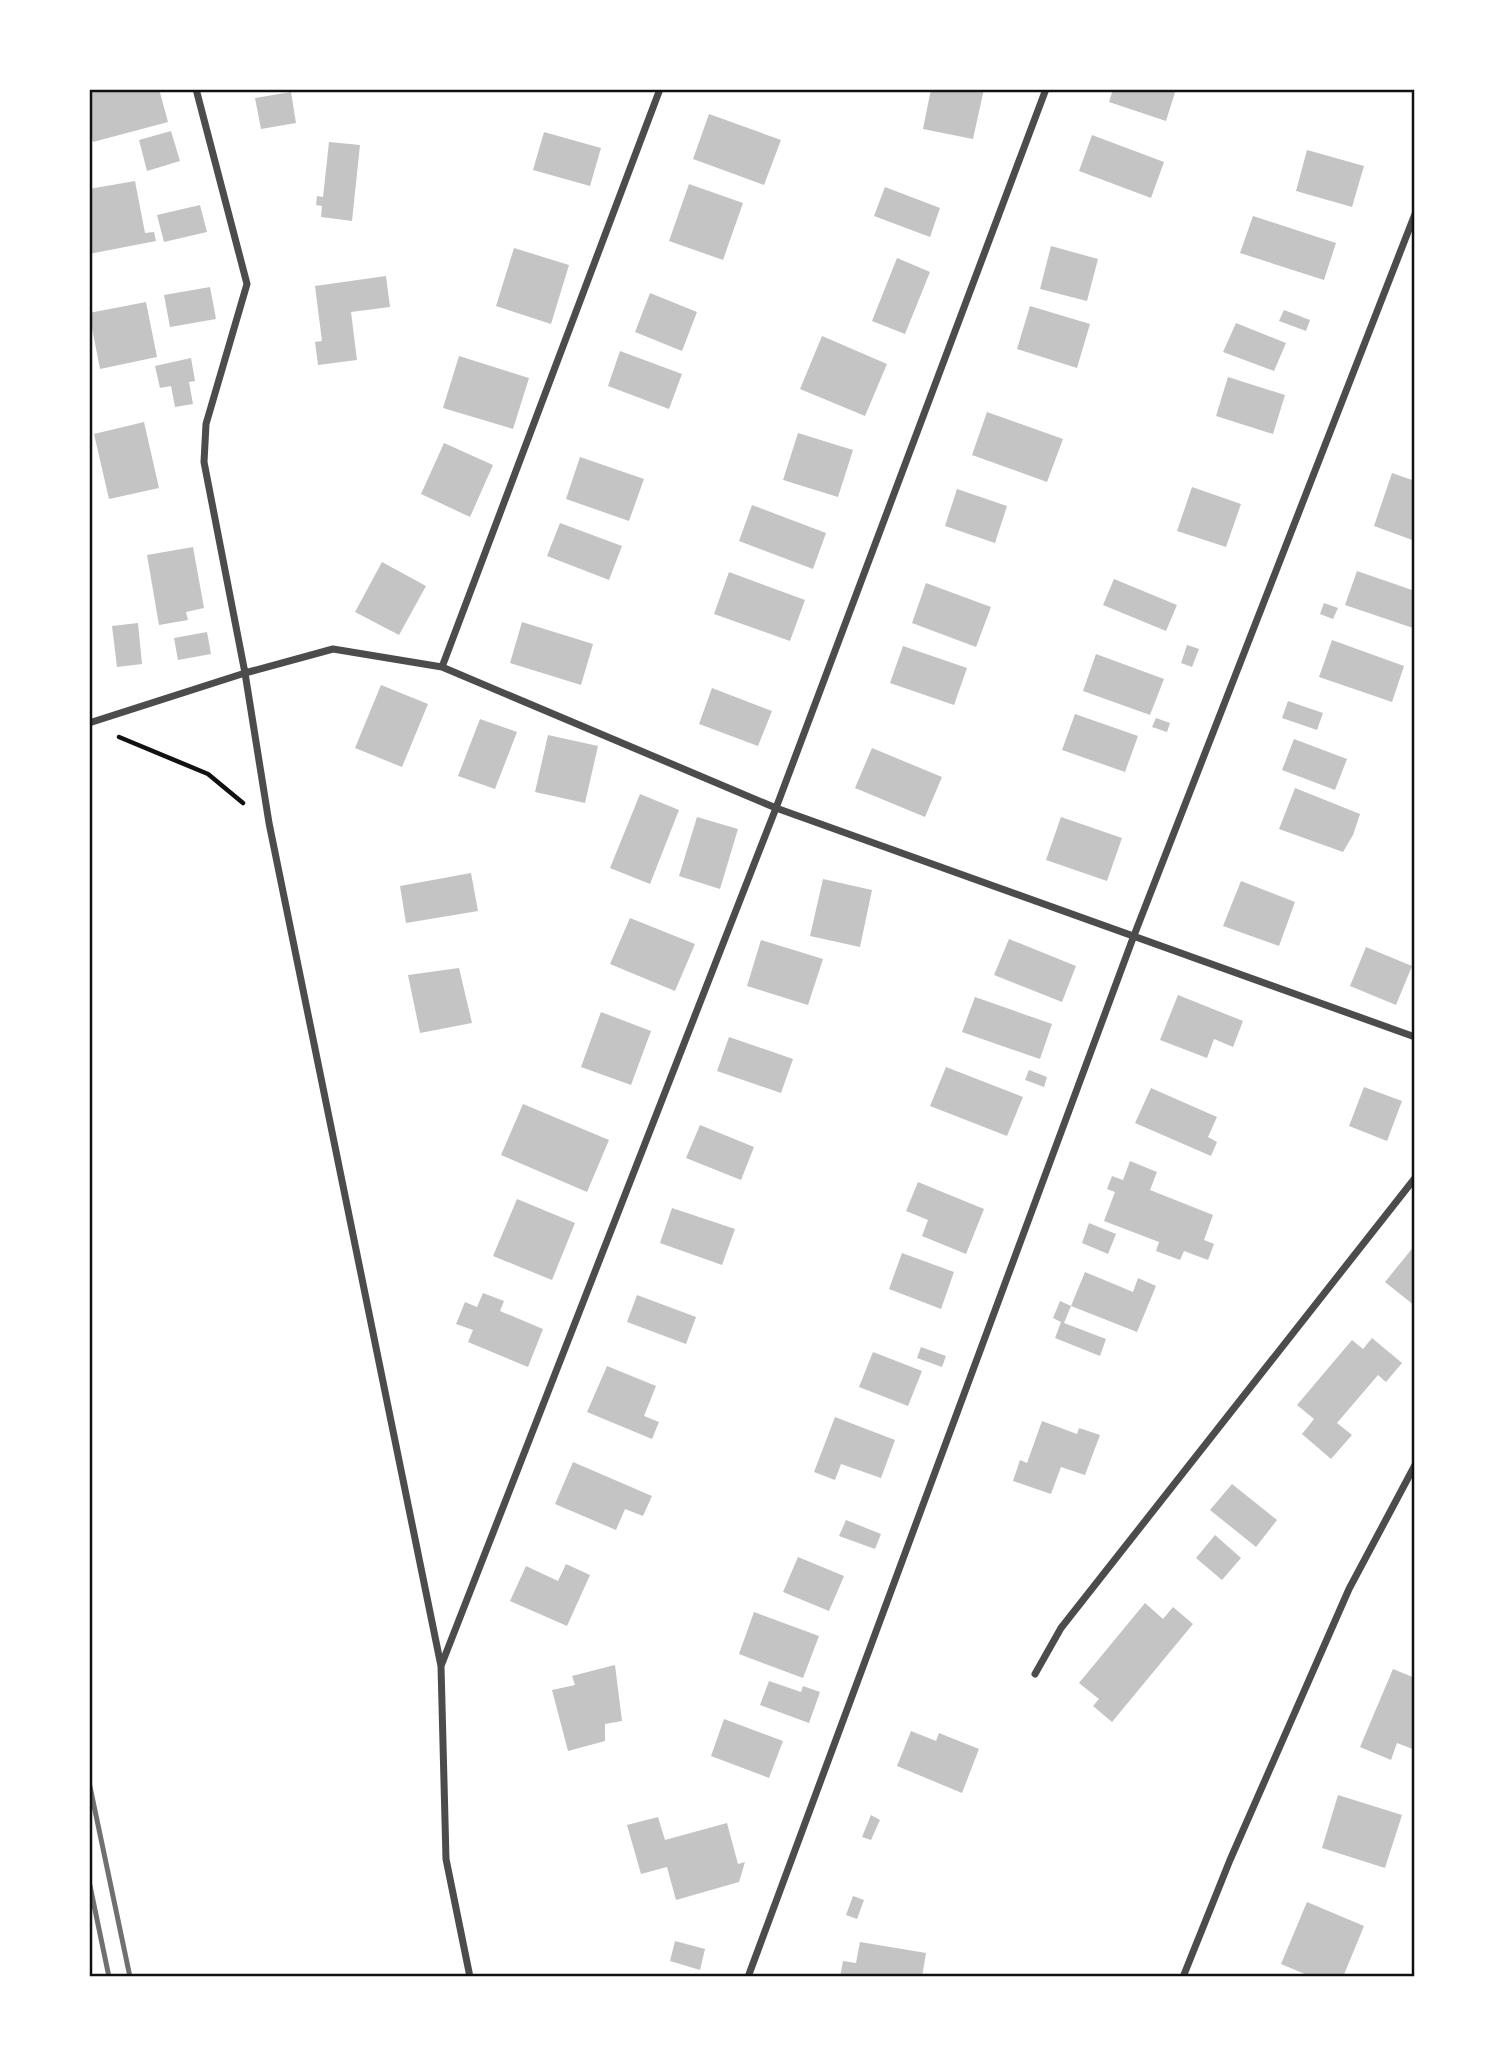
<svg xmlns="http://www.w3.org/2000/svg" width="1504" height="2066" font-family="'Alegreya Sans',sans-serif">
	<rect width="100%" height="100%" fill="#fff"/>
	<path fill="#c4c4c4" d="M89,89H159L168,122L93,142L89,129Z
		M931,89H984L973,139L923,129Z
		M1113,89H1176L1166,121L1109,102Z
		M291,92L296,123L261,129L255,98Z
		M709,114L781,140L764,185L693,159Z
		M171,131L180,161L147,171L139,140Z
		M544,132L601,148L590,186L533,170Z
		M1092,135L1164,162L1151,198L1079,171Z
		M329,142L360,145L352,221L321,217L322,206L316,205L317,196L323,197Z
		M1307,150L1364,166L1352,207L1296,191Z
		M135,181L145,233L154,232L156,241L89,254V189Z
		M689,184L743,203L723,260L669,241Z
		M885,187L940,208L930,237L874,216Z
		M200,205L207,232L164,242L157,215Z
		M1253,216L1336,243L1324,280L1240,253Z
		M1051,246L1098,259L1087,301L1040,289Z
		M514,248L569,265L551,324L496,306Z
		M897,258L930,272L905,334L872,321Z
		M386,276L390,307L351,312L357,360L318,365L315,342L322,341L315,286Z
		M210,287L216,319L170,327L164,295Z
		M650,293L697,312L682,351L635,332Z
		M146,302L157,357L100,369L89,313Z
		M1030,306L1090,324L1077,368L1017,349Z
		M1284,310L1310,320L1306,331L1279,321Z
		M1236,323L1286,343L1274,371L1223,352Z
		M822,336L887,364L865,416L800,389Z
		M620,351L682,374L669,409L608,386Z
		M459,356L529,378L513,429L443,408Z
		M191,358L195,381L189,382L193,404L175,407L171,386L160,388L155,366Z
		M1228,377L1285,395L1273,434L1216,416Z
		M987,412L1063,439L1047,482L972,455Z
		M144,422L159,488L109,499L94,434Z
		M798,433L853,450L838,497L783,480Z
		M444,443L493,465L470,517L421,494Z
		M580,457L644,479L629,521L566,499Z
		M1392,473L1415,481V541L1374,526Z
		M1192,487L1241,504L1226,547L1177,531Z
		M957,489L1007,506L995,543L945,526Z
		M752,505L826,533L813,569L739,541Z
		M560,523L622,546L609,580L547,556Z
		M193,547L204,608L186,612L188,620L159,625L147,555Z
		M382,562L426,586L399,635L355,612Z
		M1357,571L1415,591L1413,628L1345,605Z
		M729,572L805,600L790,641L714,614Z
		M1114,579L1177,605L1166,631L1103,605Z
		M926,583L991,607L976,647L912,623Z
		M1324,603L1338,608L1333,619L1320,614Z
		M522,622L593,644L581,685L510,663Z
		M138,623L142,664L117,667L112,626Z
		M207,632L211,654L178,660L174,638Z
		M1332,640L1404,666L1392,702L1319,677Z
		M1187,645L1199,649L1192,667L1181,663Z
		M903,646L967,668L954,705L890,683Z
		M1096,654L1164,679L1150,715L1083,691Z
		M381,685L428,704L402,767L355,748Z
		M712,688L772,711L758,746L699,724Z
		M1288,701L1323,713L1317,730L1282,718Z
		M1075,714L1138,736L1125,772L1062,750Z
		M1156,718L1170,723L1167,732L1152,727Z
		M480,719L517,732L495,789L458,776Z
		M548,735L598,746L585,803L535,792Z
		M1294,739L1347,759L1335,790L1282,770Z
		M872,748L942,777L925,817L855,788Z
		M1295,788L1360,814L1353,835L1343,852L1279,829Z
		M640,794L679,810L650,884L610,868Z
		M697,817L738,829L720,889L679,876Z
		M1061,817L1122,838L1107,881L1046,860Z
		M471,873L478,911L406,923L400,886Z
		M823,879L872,890L860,947L810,936Z
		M1241,881L1295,902L1279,946L1223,926Z
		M630,918L695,944L675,991L610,964Z
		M1009,939L1076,966L1062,1002L994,975Z
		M761,940L823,959L808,1005L747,986Z
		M1366,947L1412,966L1396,1005L1350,986Z
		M459,968L472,1023L420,1033L408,975Z
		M1178,995L1243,1021L1233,1047L1214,1039L1207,1058L1160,1040Z
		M975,997L1052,1024L1040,1059L962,1032Z
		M601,1012L651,1031L631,1085L581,1067Z
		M729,1037L793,1059L781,1093L717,1071Z
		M946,1067L1023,1097L1007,1136L930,1106Z
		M1029,1070L1047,1077L1044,1087L1025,1080Z
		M1364,1087L1402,1101L1387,1141L1349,1126Z
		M1151,1088L1217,1117L1208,1137L1217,1142L1211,1156L1135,1123Z
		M523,1104L609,1140L587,1192L501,1155Z
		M700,1125L754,1147L741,1180L686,1158Z
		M1130,1161L1157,1172L1150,1190L1213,1215L1204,1240L1214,1244L1208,1260L1184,1251L1180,1260L1156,1251L1159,1242L1104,1221L1115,1192L1107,1189L1112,1176L1123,1180Z
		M918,1182L984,1209L966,1254L922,1236L928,1220L906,1211Z
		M517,1199L575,1223L552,1280L493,1256Z
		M672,1208L735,1229L722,1265L660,1243Z
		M1089,1223L1116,1234L1108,1254L1082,1243Z
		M1415,1245V1306L1385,1282Z
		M902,1253L954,1272L941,1309L889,1289Z
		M1085,1272L1133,1292L1138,1278L1156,1286L1137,1332L1071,1306Z
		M483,1293L504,1301L500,1311L543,1329L528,1367L468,1342L473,1330L456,1324L465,1302L477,1307Z
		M637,1295L696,1317L686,1344L627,1322Z
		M1060,1301L1071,1306L1064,1323L1106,1339L1100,1356L1055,1338L1061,1322L1053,1318Z
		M1372,1338L1402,1363L1386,1382L1378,1375L1337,1423L1352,1435L1331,1459L1302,1434L1314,1419L1297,1405L1352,1340L1363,1349Z
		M921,1347L946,1356L942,1367L917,1358Z
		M873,1352L922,1371L908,1406L859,1387Z
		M607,1366L656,1386L644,1416L659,1422L652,1439L587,1412Z
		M835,1417L895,1440L881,1478L841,1464L835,1480L814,1472Z
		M1042,1421L1077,1434L1079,1428L1100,1435L1085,1475L1061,1467L1051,1494L1013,1481L1020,1460L1027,1463Z
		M573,1462L652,1496L643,1516L625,1509L616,1530L555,1504Z
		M1232,1484L1277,1520L1256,1547L1210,1510Z
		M846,1520L881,1534L875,1549L839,1536Z
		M1215,1535L1241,1558L1222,1580L1196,1558Z
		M798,1557L844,1576L829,1611L783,1592Z
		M566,1564L590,1575L567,1626L510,1601L526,1566L558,1581Z
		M1145,1603L1163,1619L1173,1607L1193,1624L1112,1722L1093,1706L1099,1699L1079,1683Z
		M754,1612L819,1636L803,1678L739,1654Z
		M615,1665L622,1721L605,1724V1741L568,1751L552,1690L575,1685L572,1676Z
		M1393,1669L1415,1678V1750L1397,1743L1391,1760L1360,1747Z
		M769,1681L801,1692L803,1686L820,1692L809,1723L760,1705Z
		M724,1719L783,1741L769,1778L711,1756Z
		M911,1731L936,1741L939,1733L979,1749L962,1793L897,1766Z
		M1338,1795L1402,1815L1385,1868L1322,1848Z
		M871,1815L880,1820L871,1840L862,1837Z
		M658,1817L665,1840L727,1823L738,1864L745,1862L739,1882L676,1900L667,1867L641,1874L627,1825Z
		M853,1896L864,1900L857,1919L846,1915Z
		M1307,1902L1364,1926L1343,1977H1312L1281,1964Z
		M675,1941L705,1949L700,1970L670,1961Z
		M860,1942L926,1953L922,1977H840L843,1961L856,1963Z"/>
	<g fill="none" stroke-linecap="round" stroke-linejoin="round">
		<path stroke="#111" stroke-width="4.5" d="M119,737L208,774L243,803"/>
		<path stroke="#4c4c4c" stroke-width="7" d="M196,89L247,284L206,424L204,462L245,673L269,823L441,1666L446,1859L470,1977
			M442,667L660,89
			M89,723L245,673L333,649L442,667L776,808L1415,1037
			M441,1666L776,808L1046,89
			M1035,1674L1061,1628L1415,1178
			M748,1977L1133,938L1415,214
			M1183,1977L1230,1860L1349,1589L1415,1465"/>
		<path stroke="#707070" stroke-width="5" d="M89,1782L130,1977
			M89,1881L109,1977"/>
	</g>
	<rect width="1504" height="2066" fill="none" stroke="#ffffff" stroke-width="182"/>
	<rect x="91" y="91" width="1322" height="1884" fill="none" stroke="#111" stroke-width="2.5"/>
</svg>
